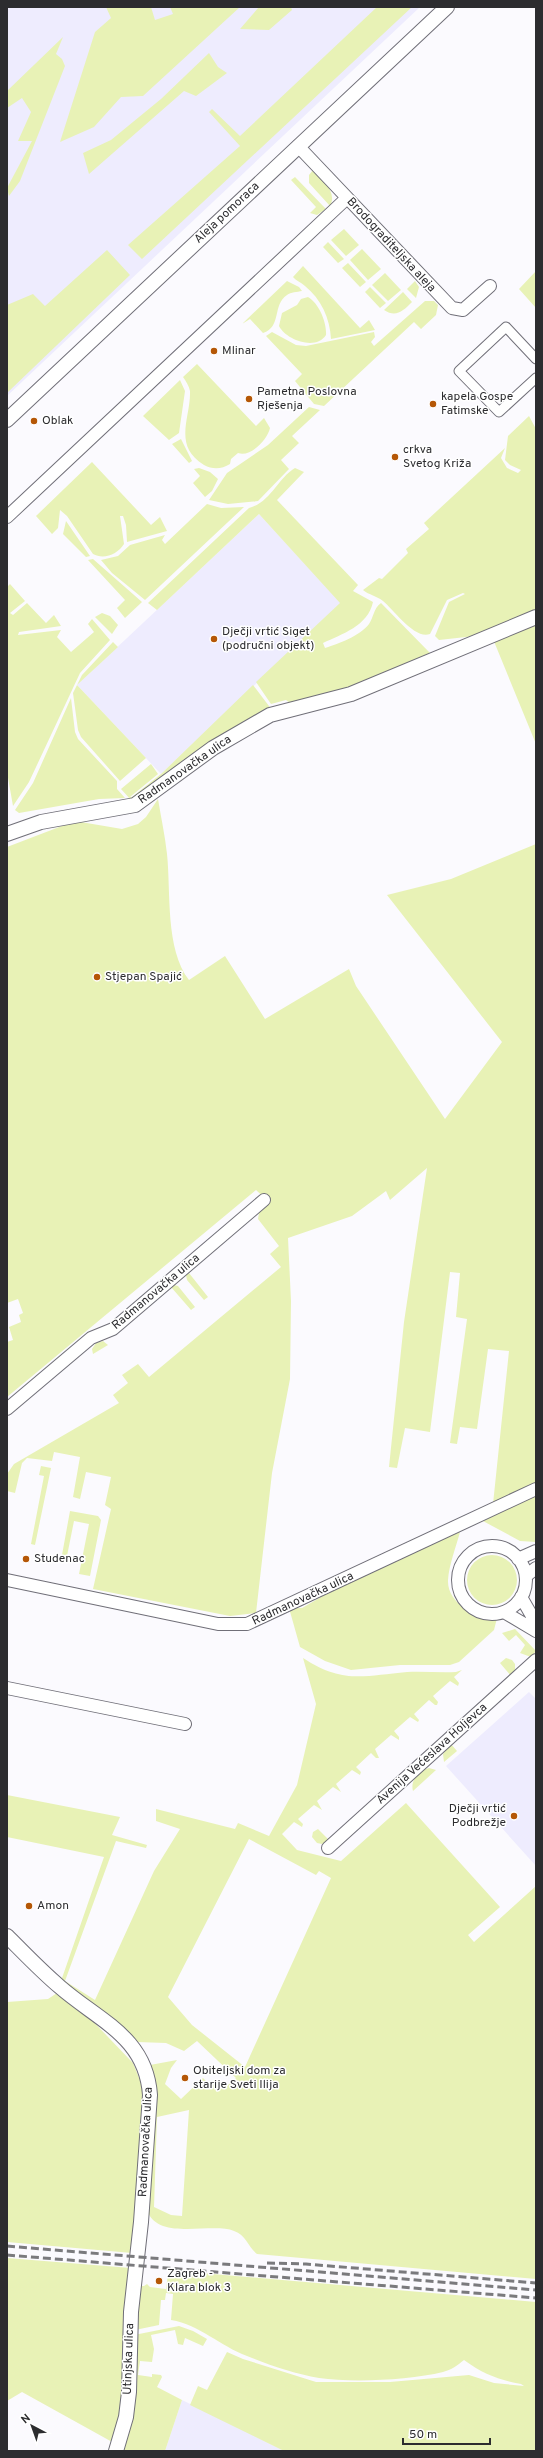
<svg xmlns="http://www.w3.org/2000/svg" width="543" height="2458" font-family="Overpass,sans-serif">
	<rect width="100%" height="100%" fill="#fbfafe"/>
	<path fill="#eeecfe" d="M10,7H420L7,396V9Z
		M259,514L341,603L161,774L77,685Z
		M529,1692L536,1699V1866L446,1766Z
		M182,2400L221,2419L284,2451H165Z"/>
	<path fill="#e8f2b6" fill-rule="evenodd" d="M106,7H151L155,20L173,14L170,7H240L143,96L121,97L94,127L60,142L95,32L111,18Z
		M259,7H291L292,10L269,30L240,29Z
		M377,7H412L142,259L128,245L240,146L209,112L212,109L240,136Z
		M63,37L56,54L62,59L65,66L20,181L9,196L7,188L32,141H18L31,112L22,98L7,108V91Z
		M209,53L218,67L227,73L196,96L184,91L89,174L83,153L111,140L161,99Z
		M313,170C321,180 338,191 330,206L309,183V175Z
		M295,177L326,209L317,215L310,213L316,207L291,180Z
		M344,229L359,245L346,256L331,240Z
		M328,242L344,259L338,263L323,247Z
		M362,249L381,269L368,280L350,260Z
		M107,250L130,275L7,393V305L33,294L45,306Z
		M348,263L366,282L360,287L342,268Z
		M303,266L360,328L369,320L375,330L331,339C330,318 321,299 305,286C301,282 296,281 293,277Z
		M536,271V308L519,289Z
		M385,273L401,290L388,301L372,285Z
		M287,281L299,287L302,291C297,292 291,292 287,295C272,305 282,327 263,333L250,319L242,324Z
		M415,281L419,287L416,298L407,289Z
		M370,287L386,303L380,308L365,292Z
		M403,292L412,302C403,311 396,318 384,310Z
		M308,297C319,303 327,323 326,335C316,351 286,340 279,326L282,313L297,305L301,299Z
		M425,301H434L438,305L436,315L421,329L414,322L324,406L314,404L295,381L302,374L266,336L272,332L296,345L306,346L374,332L375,337L371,342L374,346Z
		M197,364L256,426L264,418L270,428C268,439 250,458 238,453L231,459L230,464C222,469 213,470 204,465C172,445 191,418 190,391C189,386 186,381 183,377Z
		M180,380L185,391L179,433L169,440L143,416Z
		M309,407L320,410L292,436L299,443L281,460L289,469L258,501L228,504L209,500L227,473L268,445Z
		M529,416L536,429V610L475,636L439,640L435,636L449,602L465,594L463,593L447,600L430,634C415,640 394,610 383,601C377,596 369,595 363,590L379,578L382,579L408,553L406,549L429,529L424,523L505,448L501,458L507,468L518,473L521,470L510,465L505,460L508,436Z
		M181,439L192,461L189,463L172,444Z
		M92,462L151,525L160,517L167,531L127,542L126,525L123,516H120L124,544C118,554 104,560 93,554L67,516L60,510L58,528L52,534L36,516Z
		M199,468L210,472L218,479L212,491L205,497L193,483L200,476L194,469Z
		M295,468L304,472L277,500L358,585L353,591L373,602C368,626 342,634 323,643L325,648C338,644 360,636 369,624C374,617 373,609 381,603L430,653L343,690L290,703L286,700L271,704L256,682L340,603L259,514L157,610L148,603L249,508C271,502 277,479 295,468Z
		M207,504L221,508L244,507L145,600L112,573L101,560L118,556L130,545L165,535L162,540L165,544Z
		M66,521L90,556L86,557L63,534Z
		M93,559L142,602L125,618L117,608L125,600L88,560Z
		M10,584L25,601L10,613L13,615L27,603L46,623L54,615L61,626L19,632L18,635L61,630L57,637L71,652L94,632L88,624L92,619L110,640L80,673L29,782L13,806L7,772V587Z
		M102,613L110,616L118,625L112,634L95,617Z
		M536,621V744L493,639Z
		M113,642L118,647L77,685L146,758L120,781L81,737L78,730L73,693L82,675Z
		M253,685L272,710L131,800L121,789L151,764L158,774L130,797H132L161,774Z
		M71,698L75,732L78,739L117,781V789L125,798L99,799L19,813L15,810L33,783Z
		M158,799C161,817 165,836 167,854C171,892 165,949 189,980L225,956L265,1019L349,969L356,986L445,1119L502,1042L387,895L451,879L536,844V1483L493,1504L509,1351L488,1349L477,1429L460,1427L457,1444L450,1443L467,1319L456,1317L460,1273L450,1272L430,1432L405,1428L397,1468L389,1467L404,1322L427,1168L390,1200L386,1191L352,1216L288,1238L291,1301L290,1379L272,1473L256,1613L230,1616L93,1589L111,1509L105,1505L111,1477L86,1472L80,1499L73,1497L80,1457L54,1452L52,1461L27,1458L22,1463L15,1493L7,1491V1474L14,1464L119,1403L113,1395L128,1383L122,1375L138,1364L149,1377L281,1267L270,1254L279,1246L258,1219L259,1213L270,1203L256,1190L7,1397V1342L13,1340L9,1327L21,1322L19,1315L23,1313L18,1299L7,1303V847L75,821L122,829L138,824L146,817Z
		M189,1273L208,1297L204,1300L187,1280L186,1275Z
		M174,1285L178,1286L195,1307L191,1310L171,1287Z
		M103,1341L108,1345L93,1354L92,1349L96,1343Z
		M41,1466L51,1468L35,1545L31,1544L44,1476L39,1475Z
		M536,1495V1542L520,1541L483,1521Z
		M70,1511L98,1516L101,1520L90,1576L79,1574L89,1524L74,1521L67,1556L62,1555Z
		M460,1532C456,1547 449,1565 448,1580C447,1604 477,1618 497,1618L494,1630L459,1662L450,1665H400L351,1670L325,1661L300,1647L289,1608H302L375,1566Z
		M467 1580a25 25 0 1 1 50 0a25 25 0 1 1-50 0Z
		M515,1629L536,1651L531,1657L520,1653L525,1645L516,1635L509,1641L502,1633Z
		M303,1658C343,1684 363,1676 407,1672C423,1671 440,1673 456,1672L462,1670L454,1677L459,1683L458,1686L450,1681L433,1696L438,1702L437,1705H435L429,1700L414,1714L419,1720L418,1722L410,1717L394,1731L399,1737V1740L391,1735L375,1749L379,1758H376L371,1753L356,1767L361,1772L360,1775L352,1770L336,1784L341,1792L333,1787L317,1801L322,1810L314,1805L298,1819L303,1824L302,1827L294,1822L282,1834L297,1850L341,1861L406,1803L500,1907L468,1935L474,1942L536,1886V2279L257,2254C248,2247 246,2235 234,2231C213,2222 159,2241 148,2212L156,2088L150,2065L177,2060L171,2068L165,2084L181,2099L203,2078L206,2081L227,2086L236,2078L197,2041L184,2051L166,2043L137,2042L61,1981L104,1857L7,1837V1795L120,1817L112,1835L147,1845L146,1848L116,1841L65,1981L95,2000L154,1871L180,1829L156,1821V1809L235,1829L238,1823L269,1836L297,1785L316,1704ZM249,1839L316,1875L319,1871L331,1878L245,2067L192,2025L168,1997ZM189,2110L182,2216L171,2215L154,2207L157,2117Z
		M506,1658L512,1660L515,1664V1672L511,1676L500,1663Z
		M451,1744L457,1751L444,1762L443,1754Z
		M429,1768L436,1770L413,1791C410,1780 419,1770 429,1768Z
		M318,1829L329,1840L322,1844L317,1843L312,1837L313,1832Z
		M57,1993L85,2013L133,2063L144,2090L132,2253L7,2242V2002L48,1999Z
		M7,2258L131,2268L121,2410L114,2443L22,2392L7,2401Z
		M178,2271L536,2302V2451H284L190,2405L198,2386L207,2390L227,2352L243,2359L316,2382H390L469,2375L494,2383L524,2386L521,2384C499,2380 483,2374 464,2360C458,2365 451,2370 443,2372C410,2380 353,2383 319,2378C295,2374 269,2365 247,2356C220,2346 200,2325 171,2320L173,2294L166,2293L165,2300H161L159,2325L135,2330L139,2286H144L147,2284L150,2287L166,2289L168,2274L177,2278Z
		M179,2326L193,2331L207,2339L203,2346L185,2338L183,2345L178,2344L175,2330L151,2335L154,2349L152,2362L140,2361L138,2375L152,2377V2374L161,2375L162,2377L157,2387L182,2400L165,2451H120L134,2335Z"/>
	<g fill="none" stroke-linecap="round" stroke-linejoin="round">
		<g stroke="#706f78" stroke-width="11">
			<path id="pedestrian" d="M536,359L506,327L459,371L499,412L536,378"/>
		</g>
		<g stroke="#706f78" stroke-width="14">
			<path id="minor" d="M298,146L452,308L463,310L490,286
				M7,517L347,198
				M7,1409L91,1338L113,1329L264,1200
				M458 1580a34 34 0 1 1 68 0a34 34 0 1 1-68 0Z
				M518,1559L536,1551
				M526,1576L536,1568
				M7,1580L218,1624H247L536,1489
				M521,1597L536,1623
				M504,1612L536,1631
				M7,1688L185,1724
				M328,1848L536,1660"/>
		</g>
		<g stroke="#706f78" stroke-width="16">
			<path id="tertiary" d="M7,420L447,7
				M7,834L41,822L135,805L213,748L270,715L351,694L536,617
				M7,1936C24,1953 41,1971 60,1987C99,2021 146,2037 150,2095L141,2222L131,2312L129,2392L126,2417L116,2451"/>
		</g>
		<use href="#pedestrian" stroke="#fff" stroke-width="9"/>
		<use href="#minor" stroke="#fff" stroke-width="12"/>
		<use href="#tertiary" stroke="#fff" stroke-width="14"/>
		<path stroke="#7a7a7d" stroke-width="3" stroke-dasharray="8 4" stroke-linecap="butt" d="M7,2246L536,2290
			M7,2255L536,2298
			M267,2263L306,2264L536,2283"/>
	</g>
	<g fill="#b55706" stroke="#fff" stroke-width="1.5">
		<circle cx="214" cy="351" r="4"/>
		<circle cx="249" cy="399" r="4"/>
		<circle cx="433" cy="404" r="4"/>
		<circle cx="34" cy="421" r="4"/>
		<circle cx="395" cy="457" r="4"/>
		<circle cx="214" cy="639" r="4"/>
		<circle cx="97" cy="977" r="4"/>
		<circle cx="26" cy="1559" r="4"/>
		<circle cx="514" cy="1816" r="4"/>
		<circle cx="29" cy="1906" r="4"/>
		<circle cx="185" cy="2078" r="4"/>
		<circle cx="159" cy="2281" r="4"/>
	</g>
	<g text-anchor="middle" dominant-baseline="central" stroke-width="3" stroke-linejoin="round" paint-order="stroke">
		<g font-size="12" fill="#2c2c2f" stroke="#fff">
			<text transform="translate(227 213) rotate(-43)">Aleja pomoraca</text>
			<text transform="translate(391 245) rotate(47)">Brodograditeljska aleja</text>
			<text transform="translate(185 770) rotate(-35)">Radmanovačka ulica</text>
			<text transform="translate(156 1292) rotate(-40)">Radmanovačka ulica</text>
			<text transform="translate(303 1599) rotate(-25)">Radmanovačka ulica</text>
			<text transform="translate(432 1754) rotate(-42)">Avenija Većeslava Holjevca</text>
			<text transform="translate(146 2142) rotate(-87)">Radmanovačka ulica</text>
			<text transform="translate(129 2359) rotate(-88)">Utinjska ulica</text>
		</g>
		<g font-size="12" fill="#2c2c2f" stroke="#fff" text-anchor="start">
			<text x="222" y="351">Mlinar</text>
			<text x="257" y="392">Pametna Poslovna<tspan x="257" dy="14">Rješenja</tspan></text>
			<text x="441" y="397">kapela Gospe<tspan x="441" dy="14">Fatimske</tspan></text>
			<text x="42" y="421">Oblak</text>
			<text x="403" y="450">crkva<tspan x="403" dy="14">Svetog Križa</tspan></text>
			<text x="222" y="632">Dječji vrtić Siget<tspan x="222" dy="14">(područni objekt)</tspan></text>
			<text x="105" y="977">Stjepan Spajić</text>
			<text x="34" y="1559">Studenac</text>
			<text x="506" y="1809" text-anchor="end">Dječji vrtić<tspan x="506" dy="14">Podbrežje</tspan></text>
			<text x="37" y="1906">Amon</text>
			<text x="193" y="2071">Obiteljski dom za<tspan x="193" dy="14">starije Sveti Ilija</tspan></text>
			<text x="167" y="2274">Zagreb -<tspan x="167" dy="14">Klara blok 3</tspan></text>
		</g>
	</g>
	<rect width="543" height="2458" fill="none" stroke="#2c2c2f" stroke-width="16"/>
	<g transform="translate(32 2426) rotate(319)" stroke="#ffffff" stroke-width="3" paint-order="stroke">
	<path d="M0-3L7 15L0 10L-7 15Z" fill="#2c2c2f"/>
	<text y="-6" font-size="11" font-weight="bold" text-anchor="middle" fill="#2c2c2f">N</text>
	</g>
	<path d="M403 2438v6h87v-6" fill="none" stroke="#2c2c2f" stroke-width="2"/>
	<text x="409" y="2438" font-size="12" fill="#2c2c2f" stroke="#ffffff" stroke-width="3" paint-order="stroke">50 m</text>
</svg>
